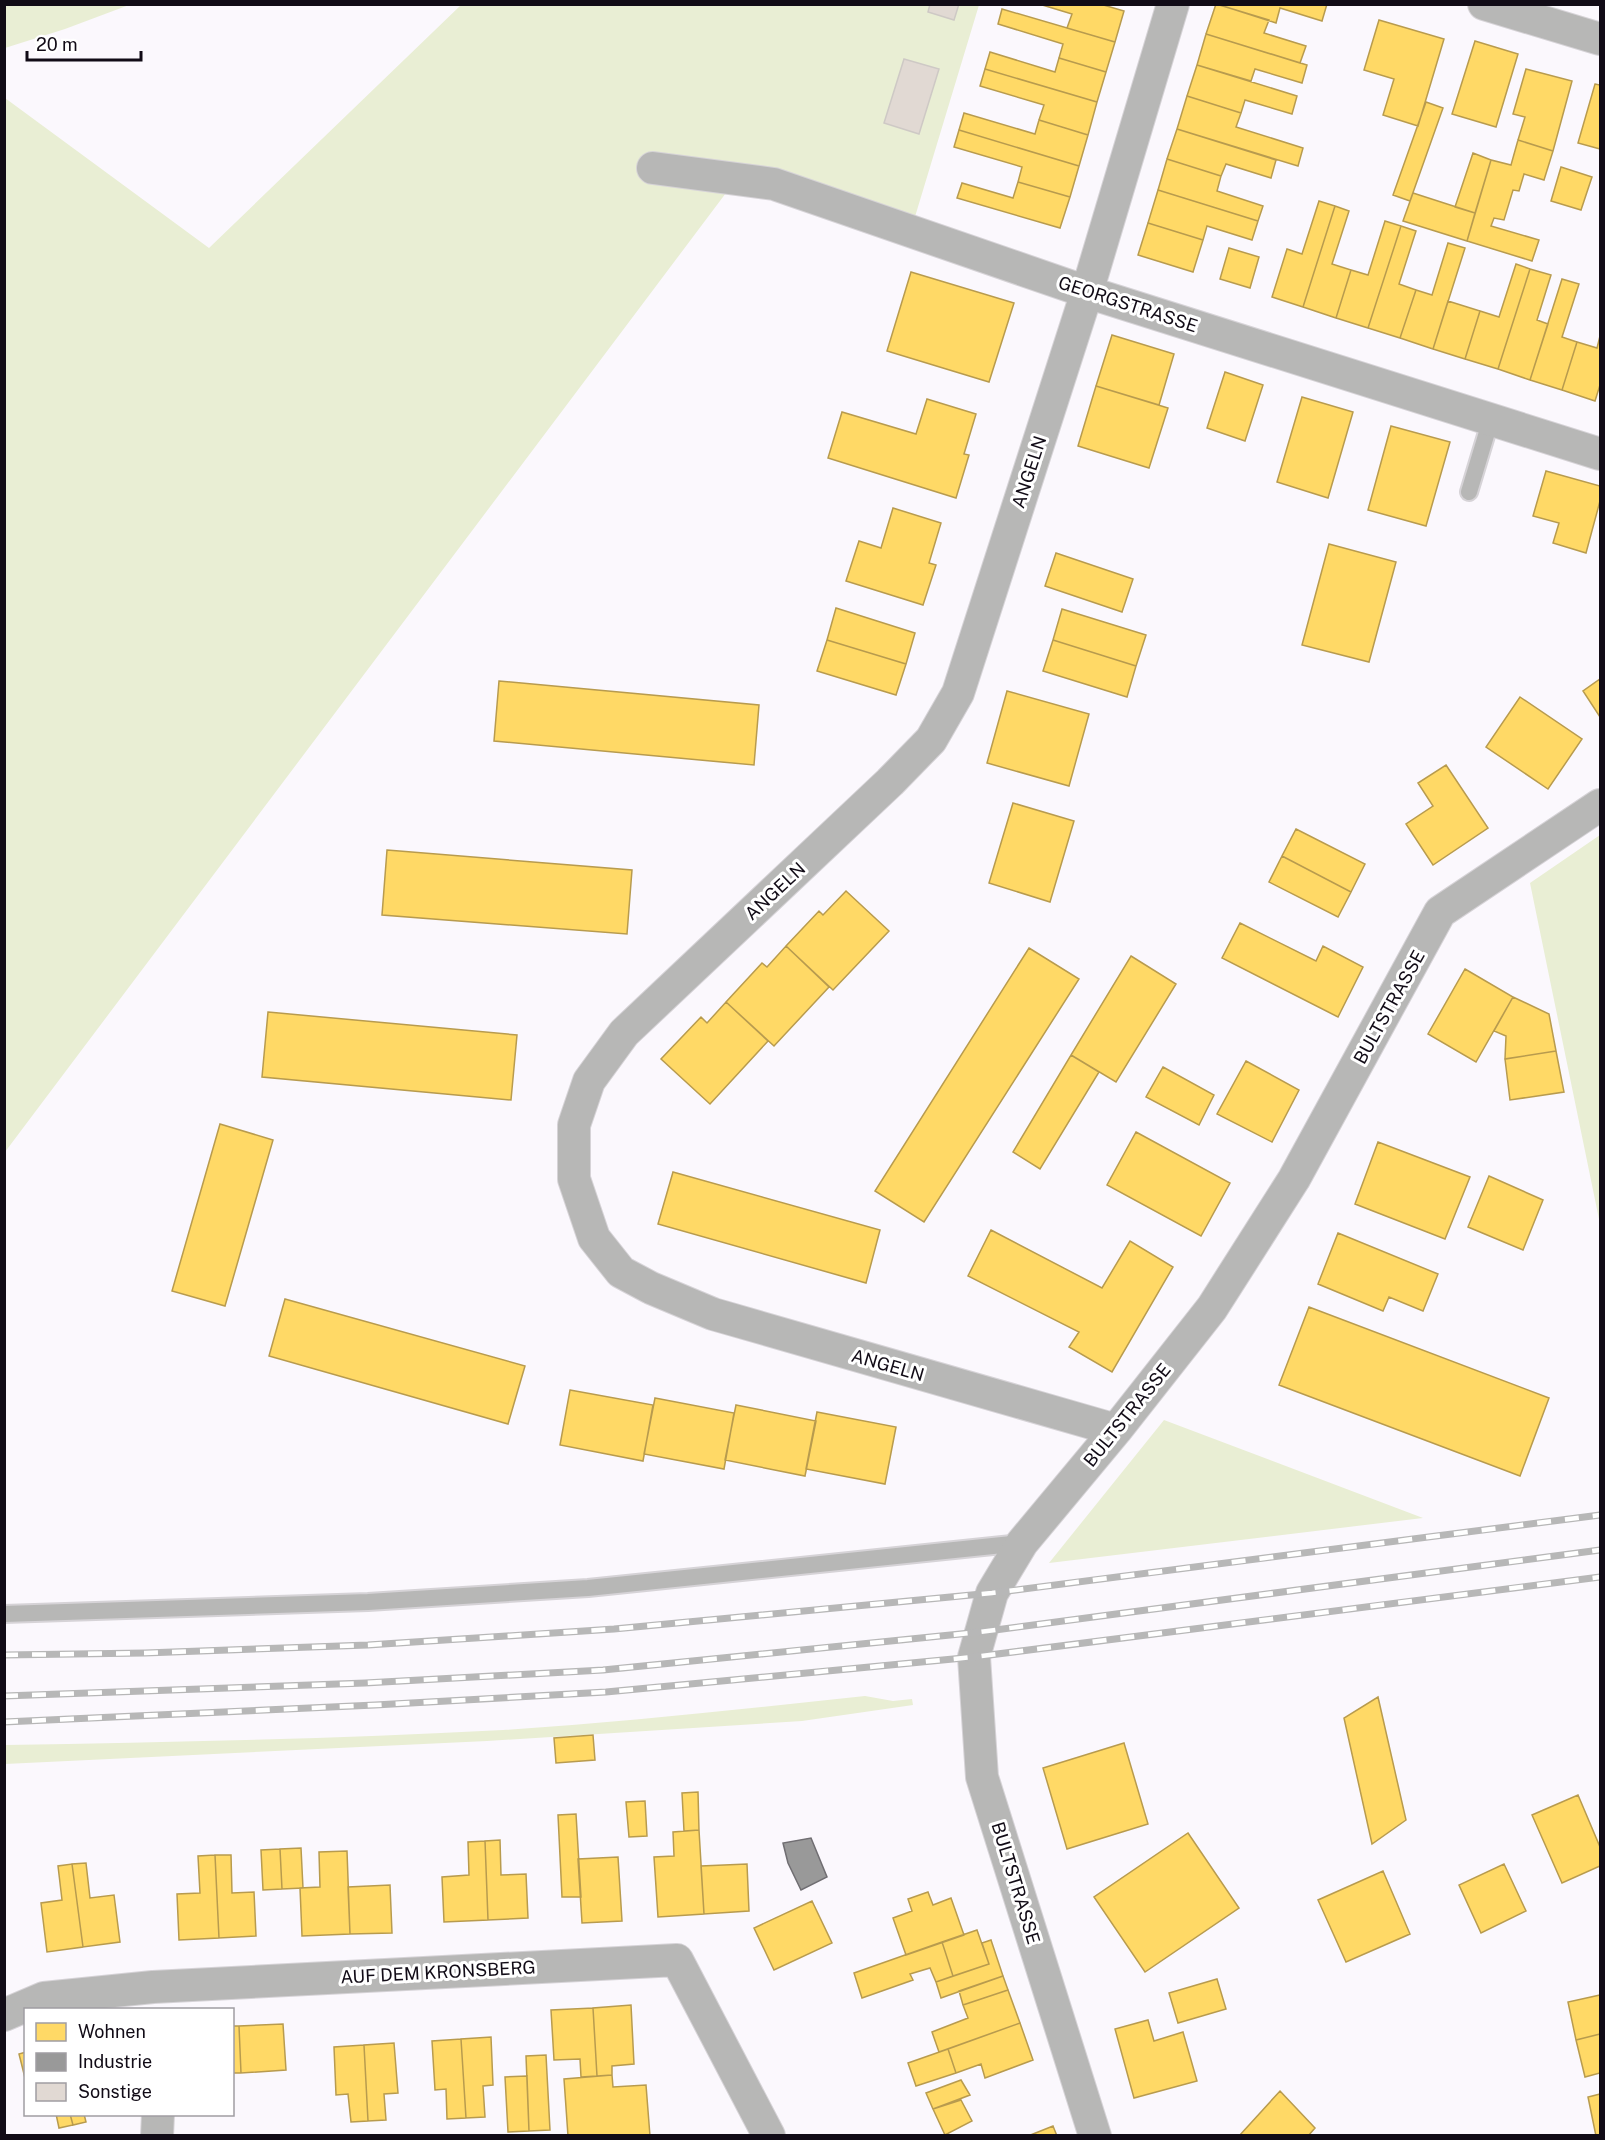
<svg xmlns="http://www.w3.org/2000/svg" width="1605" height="2140" font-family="'Public Sans',sans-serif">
	<rect width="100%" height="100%" fill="#fbf8fd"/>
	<path fill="#e9eed4" d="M5,4H129V5L65,29L5,48Z
		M461,5H979L914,220L744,169L5,1152V98L209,248Z
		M1600,835V1224L1530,883Z
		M1164,1420L1423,1518L1049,1563Z
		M865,1696L893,1701L912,1699L913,1705L802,1721L487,1741L5,1764V1745C171,1742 337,1739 503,1730C624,1722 744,1709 865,1696Z"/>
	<path fill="#ffd966" stroke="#b89b4e" stroke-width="1.5" d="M1039,4H1100L1124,11L1115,42L1067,28L1072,14Z
		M1216,4L1269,20L1264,33L1306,46L1300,63L1206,34Z
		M1217,4H1327L1322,21L1280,8L1276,23Z
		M1002,9L1115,42L1106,72L1059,58L1063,44L998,24Z
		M1379,20L1444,39L1418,126L1383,115L1394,79L1364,70Z
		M1206,34L1307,65L1302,83L1255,69L1251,81L1197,65Z
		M1475,41L1518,54L1496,127L1452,114Z
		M990,52L1055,72L1059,58L1106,72L1097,102L985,69Z
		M1197,65L1297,96L1292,114L1245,100L1241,113L1187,96Z
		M985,69L1097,102L1088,135L1039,120L1044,105L980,86Z
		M1526,69L1572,81L1553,151L1518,140L1525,117L1513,114Z
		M1595,84L1600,85V149L1578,143Z
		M1187,96L1241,113L1236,127L1303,148L1298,166L1177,129Z
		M1426,102L1443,108L1410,201L1393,195Z
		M964,113L1035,134L1039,120L1088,135L1079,166L959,130Z
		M1177,129L1276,160L1271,178L1226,164L1221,176L1167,159Z
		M959,130L1079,166L1070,197L1018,182L1022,167L954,147Z
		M1518,140L1553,151L1544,180L1524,174L1519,191L1513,190L1504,220L1494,218L1491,226L1539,240L1532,261L1467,241L1491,160L1511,165Z
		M1473,153L1491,160L1475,213L1455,207Z
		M1167,159L1221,176L1217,191L1263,206L1258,221L1158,190Z
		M1561,167L1592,177L1581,210L1551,201Z
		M1018,182L1070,197L1060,228L957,198L962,183L1013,198Z
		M1158,190L1258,221L1252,240L1207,226L1203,240L1148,223Z
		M1413,193L1475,213L1467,241L1403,221Z
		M1319,201L1335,206L1303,307L1272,297L1287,249L1302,254Z
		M1335,206L1349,211L1332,264L1351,270L1336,318L1303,307Z
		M1385,221L1401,226L1368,328L1336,318L1351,270L1368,275Z
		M1148,223L1203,240L1193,272L1138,255Z
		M1401,226L1416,231L1399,284L1416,290L1400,338L1368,328Z
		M1448,243L1465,248L1433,349L1400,338L1416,290L1432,295Z
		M1229,248L1259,257L1250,288L1220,279Z
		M1516,264L1530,269L1498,369L1465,359L1480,311L1499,317Z
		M1530,269L1551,275L1537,320L1548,324L1530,380L1498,369Z
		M911,272L1014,303L989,382L887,351Z
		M1562,279L1579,284L1562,337L1577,342L1562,390L1530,380Z
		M1448,301L1480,311L1465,359L1433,349Z
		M1112,335L1174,354L1159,405L1096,386Z
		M1600,336V385L1595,401L1562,390L1577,342L1597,348Z
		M1225,372L1263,385L1245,441L1207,428Z
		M1096,386L1168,408L1149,468L1078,446Z
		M1302,397L1353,412L1328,498L1277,482Z
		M927,399L976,414L964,454L969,455L956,498L828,458L842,412L916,434Z
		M1391,426L1450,442L1426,526L1368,510Z
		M1546,471L1600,486V501L1586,553L1553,543L1559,523L1533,516Z
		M893,508L941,523L929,563L936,565L923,605L846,581L859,541L881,548Z
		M1329,544L1396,562L1369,662L1302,645Z
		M1056,553L1133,579L1122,612L1045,586Z
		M836,608L915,633L906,664L827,640Z
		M1062,609L1146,635L1136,666L1053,640Z
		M827,640L906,664L896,695L817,671Z
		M1053,640L1136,666L1127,697L1043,671Z
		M1600,679V717L1583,691Z
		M499,681L759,705L754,765L494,741Z
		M1007,691L1089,714L1069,786L987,763Z
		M1520,697L1582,739L1548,789L1486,747Z
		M1446,765L1488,828L1433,865L1406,824L1433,806L1418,783Z
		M1013,803L1074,821L1050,902L989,883Z
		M1296,829L1365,864L1351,892L1282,856Z
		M387,850L632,870L627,934L382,915Z
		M1282,856L1351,892L1338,917L1269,882Z
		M846,891L889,931L833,990L786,946L819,911L823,915Z
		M1240,923L1316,961L1323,946L1363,967L1338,1017L1222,958Z
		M786,946L829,987L774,1046L726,1002L762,963L767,967Z
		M1029,948L1079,979L924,1222L875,1191Z
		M1131,956L1176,984L1116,1082L1071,1055Z
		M1465,969L1513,997L1476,1062L1428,1034Z
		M1513,997L1549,1014L1556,1051L1505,1059L1506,1036L1494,1031Z
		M726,1002L768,1041L710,1104L661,1059L701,1017L707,1023Z
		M268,1012L517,1035L511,1100L262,1077Z
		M1556,1051L1564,1092L1510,1100L1505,1059Z
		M1071,1055L1099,1072L1040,1169L1013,1152Z
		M1246,1061L1299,1090L1272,1142L1217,1114Z
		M1163,1067L1214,1095L1199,1125L1146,1097Z
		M220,1124L273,1140L225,1306L172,1291Z
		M1136,1132L1230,1183L1201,1236L1107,1185Z
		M1378,1142L1470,1177L1445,1239L1355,1204Z
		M673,1172L880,1230L866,1283L658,1224Z
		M1489,1176L1543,1200L1523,1250L1468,1227Z
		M991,1230L1102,1288L1130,1241L1173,1267L1112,1372L1069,1347L1079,1332L968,1276Z
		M1338,1233L1438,1274L1423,1311L1389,1297L1383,1311L1318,1284Z
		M285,1299L525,1366L508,1424L269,1356Z
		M1309,1307L1549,1398L1520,1476L1279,1385Z
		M570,1390L653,1405L643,1461L560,1445Z
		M655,1398L734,1413L724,1469L644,1454Z
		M736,1405L816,1421L805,1476L725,1460Z
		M817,1412L896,1427L885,1484L806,1469Z
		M1378,1697L1406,1820L1372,1844L1344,1718Z
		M593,1735L595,1760L556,1763L554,1738Z
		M1124,1743L1148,1824L1067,1849L1043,1768Z
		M698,1792L699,1830L684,1831L682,1793Z
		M1578,1795L1600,1847V1866L1562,1883L1532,1815Z
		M645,1801L647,1836L629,1837L626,1802Z
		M576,1814L581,1897H562L558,1815Z
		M699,1830L704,1914L658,1917L654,1857L674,1856L673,1832Z
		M1188,1833L1239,1908L1145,1972L1094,1897Z
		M500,1840L501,1875L526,1874L528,1918L488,1920L485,1841Z
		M485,1841L488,1920L444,1922L442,1877L469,1875L468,1842Z
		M301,1848L303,1888L282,1889L280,1849Z
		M280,1849L282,1889L263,1890L261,1850Z
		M347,1851L350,1934L302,1936L300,1888L320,1887L319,1852Z
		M215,1855H231L232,1893L254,1892L256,1936L219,1938Z
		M215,1855L219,1938L179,1940L177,1894L200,1893L198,1856Z
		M618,1857L622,1921L582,1923L578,1859Z
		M86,1863L90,1898L114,1895L120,1942L83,1947L72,1864Z
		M72,1864L83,1947L47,1952L41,1903L62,1900L58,1866Z
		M747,1864L749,1911L704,1914L701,1866Z
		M1504,1864L1526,1911L1481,1933L1459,1885Z
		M1383,1871L1410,1934L1346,1962L1318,1900Z
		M390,1885L392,1933L350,1934L348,1887Z
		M928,1892L933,1905L951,1898L964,1935L906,1955L893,1918L912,1911L908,1899Z
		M812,1901L832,1943L774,1970L754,1928Z
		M977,1930L989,1964L953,1976L942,1942Z
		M991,1940L1003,1976L941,1998L936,1982L989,1964L982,1943Z
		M942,1942L953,1976L936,1982L930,1968L910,1974L913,1980L862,1998L854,1973Z
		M1003,1976L1008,1990L963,2005L959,1991Z
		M1217,1979L1226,2009L1178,2023L1169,1993Z
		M1008,1990L1020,2023L939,2052L932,2032L968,2018L963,2005Z
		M1600,1995V2034L1576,2040L1568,2002Z
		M631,2005L634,2064L612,2066V2075L597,2076L593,2008Z
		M593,2008L597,2076L581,2077L580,2059L554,2060L551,2010Z
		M1148,2020L1154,2041L1183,2032L1197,2081L1134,2098L1115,2029Z
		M1020,2023L1033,2060L985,2078L981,2064L956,2073L948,2049Z
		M283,2024L286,2070L241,2073L239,2026Z
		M232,2026H239L241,2073H232Z
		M1600,2034V2073L1585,2077L1576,2040Z
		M491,2037L493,2085L483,2086L485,2117L466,2118L461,2039Z
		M461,2039L466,2118L447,2119L446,2089L435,2090L432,2041Z
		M394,2043L398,2093L384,2094L386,2120L368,2121L364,2045Z
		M364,2045L368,2121L351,2122L348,2094L336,2095L334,2047Z
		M948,2049L956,2073L916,2086L908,2063Z
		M26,2052V2082L19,2054Z
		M546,2055L550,2130L529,2131L526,2056Z
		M612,2075L613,2087L646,2085L650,2136H568L564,2079Z
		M527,2076L529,2131L508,2132L505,2077Z
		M961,2080L970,2095L933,2109L926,2093Z
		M1280,2091L1315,2128L1308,2136H1239Z
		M1600,2094V2136H1596L1588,2097Z
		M961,2100L972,2121L945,2135L933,2109Z
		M56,2114H70L73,2125L59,2128Z
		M70,2114H84L86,2122L73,2125Z
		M1053,2126L1057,2136H1028Z"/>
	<path fill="#999" stroke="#706e72" stroke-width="1.5" d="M811,1838L827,1877L801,1890L788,1863L783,1843Z"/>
	<path fill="#e1d9d3" stroke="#cec9c5" stroke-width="1.5" d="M930,4H959L954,20L928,12Z
		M904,59L939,69L919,134L884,123Z"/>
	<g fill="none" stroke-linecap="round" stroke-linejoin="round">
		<g stroke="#d6d3d7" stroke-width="20">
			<path id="lane" d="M1469,492L1491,419
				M4,1614L368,1602L588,1588L1022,1543"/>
		</g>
		<g stroke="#d6d3d7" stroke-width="34">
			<path id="street" d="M1484,4L1600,39
				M653,168L774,184L1087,292L1600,454
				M1116,1430L713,1314L651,1288L621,1272L594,1238L574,1179V1125L589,1081L624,1033L890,782L931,740L958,693L1087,292L1173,4
				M4,2015L44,1998L153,1987L677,1960L769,2136
				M157,2136L158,2114
				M1095,2136L982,1777L974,1657L992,1593L1022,1543L1116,1430L1212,1308L1294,1179L1440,912L1600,805"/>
		</g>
		<use href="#lane" stroke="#b7b7b6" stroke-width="16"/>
		<use href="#street" stroke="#b7b7b6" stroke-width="32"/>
		<g stroke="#b7b7b7" stroke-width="7">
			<path id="rail" d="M4,1655L145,1653L368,1645L614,1629L992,1593L1600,1515
				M4,1696L365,1683L603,1670L980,1632L1600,1550
				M4,1722L375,1705L606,1692L974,1657L1600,1577"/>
		</g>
		<use href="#rail" stroke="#fff" stroke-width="4.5" stroke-dasharray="14" stroke-linecap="butt"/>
	</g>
	<g text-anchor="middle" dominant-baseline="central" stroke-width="6" stroke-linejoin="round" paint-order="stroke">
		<g font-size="18" fill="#110b16" stroke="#fff">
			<text transform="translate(1128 304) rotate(18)">GEORGSTRASSE</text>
			<text transform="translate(1029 472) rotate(-72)">ANGELN</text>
			<text transform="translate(775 891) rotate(-43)">ANGELN</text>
			<text transform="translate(1389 1007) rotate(-61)">BULTSTRASSE</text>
			<text transform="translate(888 1365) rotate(16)">ANGELN</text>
			<text transform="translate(1127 1415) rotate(-51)">BULTSTRASSE</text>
			<text transform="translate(1016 1883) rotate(73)">BULTSTRASSE</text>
			<text transform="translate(438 1972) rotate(-3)">AUF DEM KRONSBERG</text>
		</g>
	</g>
	<rect width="1605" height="2140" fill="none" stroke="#110b16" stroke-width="12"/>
	<rect x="24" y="2008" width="210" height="108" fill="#ffffff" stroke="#a09da2" stroke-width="1.5"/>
	<rect x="36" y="2023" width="30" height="18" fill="#ffd966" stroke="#a09da2" stroke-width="1.5"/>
	<text x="78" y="2038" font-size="18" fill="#110b16">Wohnen</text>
	<rect x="36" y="2053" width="30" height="18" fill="#999999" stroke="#a09da2" stroke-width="1.5"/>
	<text x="78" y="2068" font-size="18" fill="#110b16">Industrie</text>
	<rect x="36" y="2083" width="30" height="18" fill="#e1d9d3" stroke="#a09da2" stroke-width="1.5"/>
	<text x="78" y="2098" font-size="18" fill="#110b16">Sonstige</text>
	<path d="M27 51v9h114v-9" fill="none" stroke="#110b16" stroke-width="3"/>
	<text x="36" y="51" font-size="18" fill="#110b16" stroke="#ffffff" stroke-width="4.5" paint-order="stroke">20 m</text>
</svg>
